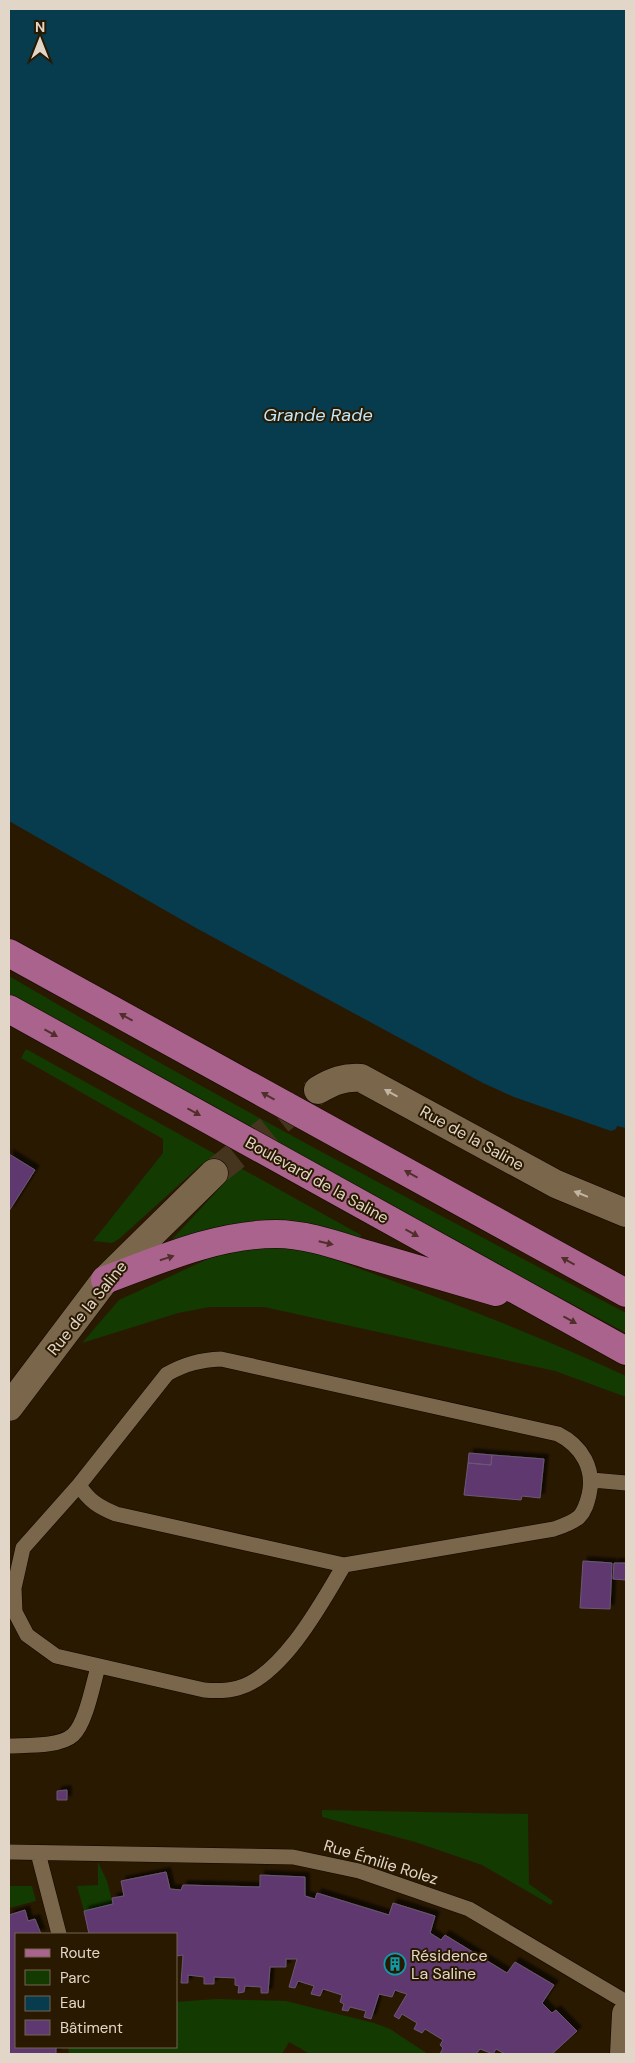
<svg xmlns="http://www.w3.org/2000/svg" width="635" height="2063" font-family="'DM Sans',sans-serif">
	<defs>
		<filter id="shadow"><feDropShadow dx="4.5" dy="-4.5" stdDeviation="1" flood-color="#0009"/></filter>
	</defs>
	<rect width="100%" height="100%" fill="#2a1901"/>
	<path fill="#133a00" d="M9,976C211,1095 418,1204 626,1313V1333L125,1064L9,995Z
		M26,1049L361,1235L360,1240L165,1247L229,1178L202,1164L119,1239L112,1243L93,1241L163,1153V1139L21,1058Z
		M280,1246C319,1251 356,1268 393,1281C472,1310 550,1341 626,1376V1397L555,1371L264,1307H210L178,1313L82,1343L119,1300L210,1258L230,1252Z
		M322,1810L528,1814L529,1884L553,1901L551,1905L482,1865L415,1842L322,1817Z
		M98,1862L107,1881L113,1904L84,1911L77,1886L98,1885Z
		M9,1886H32L36,1901L9,1908Z
		M216,1999L286,2001L374,2023L390,2029L428,2054H310L289,2042L282,2054H69L68,2047H176V2002Z"/>
	<path fill="#073b4e" d="M9,9H626V1128L617,1126L616,1129L611,1131L514,1097L483,1083L196,928L9,821Z"/>
	<path fill="#5e3870" stroke="#6a5973" filter="url(#shadow)" d="M9,1154L35,1170L9,1211Z
		M469,1453L492,1455L491,1465L468,1463Z
		M492,1455L544,1459L540,1498L522,1496L521,1500L464,1495L468,1463L491,1465Z
		M583,1561L612,1563L610,1609L580,1608Z
		M614,1563H626V1580L613,1579Z
		M67,1790V1800H57V1791Z
		M166,1872L170,1889L181,1890L183,1885L260,1887V1875L305,1877V1896L315,1899L317,1893L389,1915L393,1903L435,1916L430,1933L441,1940L445,1935L507,1973L515,1962L554,1985L542,2003L552,2013L556,2010L577,2031L552,2054H505L496,2049L493,2054L480,2049L476,2054H440L443,2048L440,2045L443,2040L425,2029L422,2033L414,2029L417,2023L402,2014L399,2019L394,2016L407,1994L400,1992L395,1990L392,1997L379,1994L371,2019L364,2017L366,2011L350,2007L348,2011L342,2010L344,2004L340,2002L342,1995L323,1989L320,1996L311,1994L314,1986L298,1981L295,1988L289,1987L297,1959H286V1967H270L268,1993H261V1987L245,1986L244,1992L238,1993L239,1986L235,1985V1978L214,1977V1984H204V1977L188,1975V1983H181L183,1955L176,1956V1934H89L84,1911L113,1904L112,1898L124,1896L121,1881Z
		M25,1910L28,1921L35,1919L41,1934H16V2047H56V2054H9V1915Z"/>
	<g fill="none" stroke-linecap="round" stroke-linejoin="round">
		<path stroke="#45351f" stroke-width="28" stroke-dasharray="28 14" stroke-linecap="butt" d="M214,1173L318,1090"/>
		<g stroke="#120400" stroke-width="16">
			<path id="lane" d="M221,1359L558,1434C582,1446 595,1469 589,1495C587,1503 585,1511 579,1517C572,1523 563,1526 554,1529L344,1565C322,1603 282,1676 238,1688C227,1691 215,1691 204,1690L56,1656L27,1635L15,1612L14,1588L23,1548L79,1485L167,1374C185,1364 200,1360 221,1359Z
				M592,1480L626,1483
				M79,1485C89,1501 99,1507 116,1514L344,1565
				M9,1746C25,1745 60,1747 73,1735C86,1723 93,1684 98,1667
				M9,1852L293,1857L359,1871L469,1909L626,2002
				M38,1853L59,1934"/>
		</g>
		<g stroke="#120400" stroke-width="29">
			<path id="street" d="M318,1090C333,1081 344,1077 361,1078L556,1184L626,1213
				M9,1407L105,1280L214,1173
				M624,2054L626,2014"/>
		</g>
		<g stroke="#120400" stroke-width="29">
			<path id="primary" d="M9,953L626,1293
				M9,1009L626,1351
				M105,1280C159,1260 217,1234 276,1234C307,1234 339,1246 369,1255C411,1267 454,1280 496,1292"/>
		</g>
		<use href="#lane" stroke="#7a664b" stroke-width="15"/>
		<use href="#street" stroke="#7a664b" stroke-width="28"/>
		<use href="#primary" stroke="#a9638c" stroke-width="28"/>
	</g>
	<defs><path id="oneway-solid" d="M-6-.8H1V-3.2L6.5 0L1 3.2V.8H-6Z" transform="scale(1.25)"/></defs>
	<g fill="#502f2b">
		<use href="#oneway-solid" transform="translate(126 1017) rotate(-151)"/>
		<use href="#oneway-solid" transform="translate(51 1033) rotate(29)"/>
		<use href="#oneway-solid" transform="translate(268 1096) rotate(-151)"/>
		<use href="#oneway-solid" transform="translate(194 1112) rotate(29)"/>
		<use href="#oneway-solid" transform="translate(411 1174) rotate(-151)"/>
		<use href="#oneway-solid" transform="translate(412 1233) rotate(29)"/>
		<use href="#oneway-solid" transform="translate(326 1243) rotate(13)"/>
		<use href="#oneway-solid" transform="translate(167 1258) rotate(-18)"/>
		<use href="#oneway-solid" transform="translate(568 1261) rotate(-151)"/>
		<use href="#oneway-solid" transform="translate(570 1320) rotate(29)"/>
	</g>
	<g fill="#c2b4a2">
		<use href="#oneway-solid" transform="translate(391 1093) rotate(-151)"/>
		<use href="#oneway-solid" transform="translate(581 1194) rotate(-158)"/>
	</g>
	<defs>
		<g id="building-ring" transform="scale(1.125)"><circle r="9.5" fill="#2a1901" stroke="#0f9aa8" stroke-width="1.5"/><path d="M-4-6H4V6H1V3H-1V6H-4ZM-2.5-4.3h1.7v1.8h-1.7ZM.8-4.3h1.7v1.8H.8ZM-2.5-1h1.7V.8h-1.7ZM.8-1h1.7V.8H.8Z" fill="#0f9aa8"/></g>
	</defs>
	<g fill-rule="evenodd">
		<use href="#building-ring" x="395" y="1964"/>
	</g>
	<g text-anchor="middle" dominant-baseline="central" stroke-width="4" stroke-linejoin="round" paint-order="stroke">
		<g font-size="16" fill="#e1d6c7" stroke="#2a1901">
			<text transform="translate(472 1138) rotate(29)">Rue de la Saline</text>
			<text transform="translate(317 1180) rotate(29)">Boulevard de la Saline</text>
			<text transform="translate(87 1308) rotate(-51)">Rue de la Saline</text>
			<text transform="translate(381 1862) rotate(17)">Rue Émilie Rolez</text>
		</g>
		<g font-size="16" fill="#e1d6c7" stroke="#2a1901" text-anchor="start">
			<text x="411" y="1955">Résidence<tspan x="411" dy="18">La Saline</tspan></text>
		</g>
		<g font-size="18" font-style="italic" fill="#bee8fd" stroke="#2a1901">
			<text x="318" y="415">Grande Rade</text>
		</g>
	</g>
	<rect width="635" height="2063" fill="none" stroke="#e1d6c7" stroke-width="20"/>
	<rect x="15" y="1933" width="162" height="115" fill="#2a1901" stroke="#736550"/>
	<rect x="25" y="1949" width="25" height="8" fill="#a9638c" stroke="#736550"/>
	<text x="60" y="1958" font-size="15" fill="#e1d6c7">Route</text>
	<rect x="25" y="1970" width="25" height="15" fill="#133a00" stroke="#736550"/>
	<text x="60" y="1983" font-size="15" fill="#e1d6c7">Parc</text>
	<rect x="25" y="1996" width="25" height="15" fill="#073b4e" stroke="#736550"/>
	<text x="60" y="2008" font-size="15" fill="#e1d6c7">Eau</text>
	<rect x="25" y="2020" width="25" height="15" fill="#5e3870" stroke="#736550"/>
	<text x="60" y="2033" font-size="15" fill="#e1d6c7">Bâtiment</text>
	<g transform="translate(40 40)" stroke="#2a1901" stroke-width="4" paint-order="stroke">
	<path d="M0-4L9 19L0 12L-9 19Z" fill="#e1d6c7"/>
	<text y="-8" font-size="14" font-weight="bold" text-anchor="middle" fill="#e1d6c7">N</text>
	</g>
</svg>
